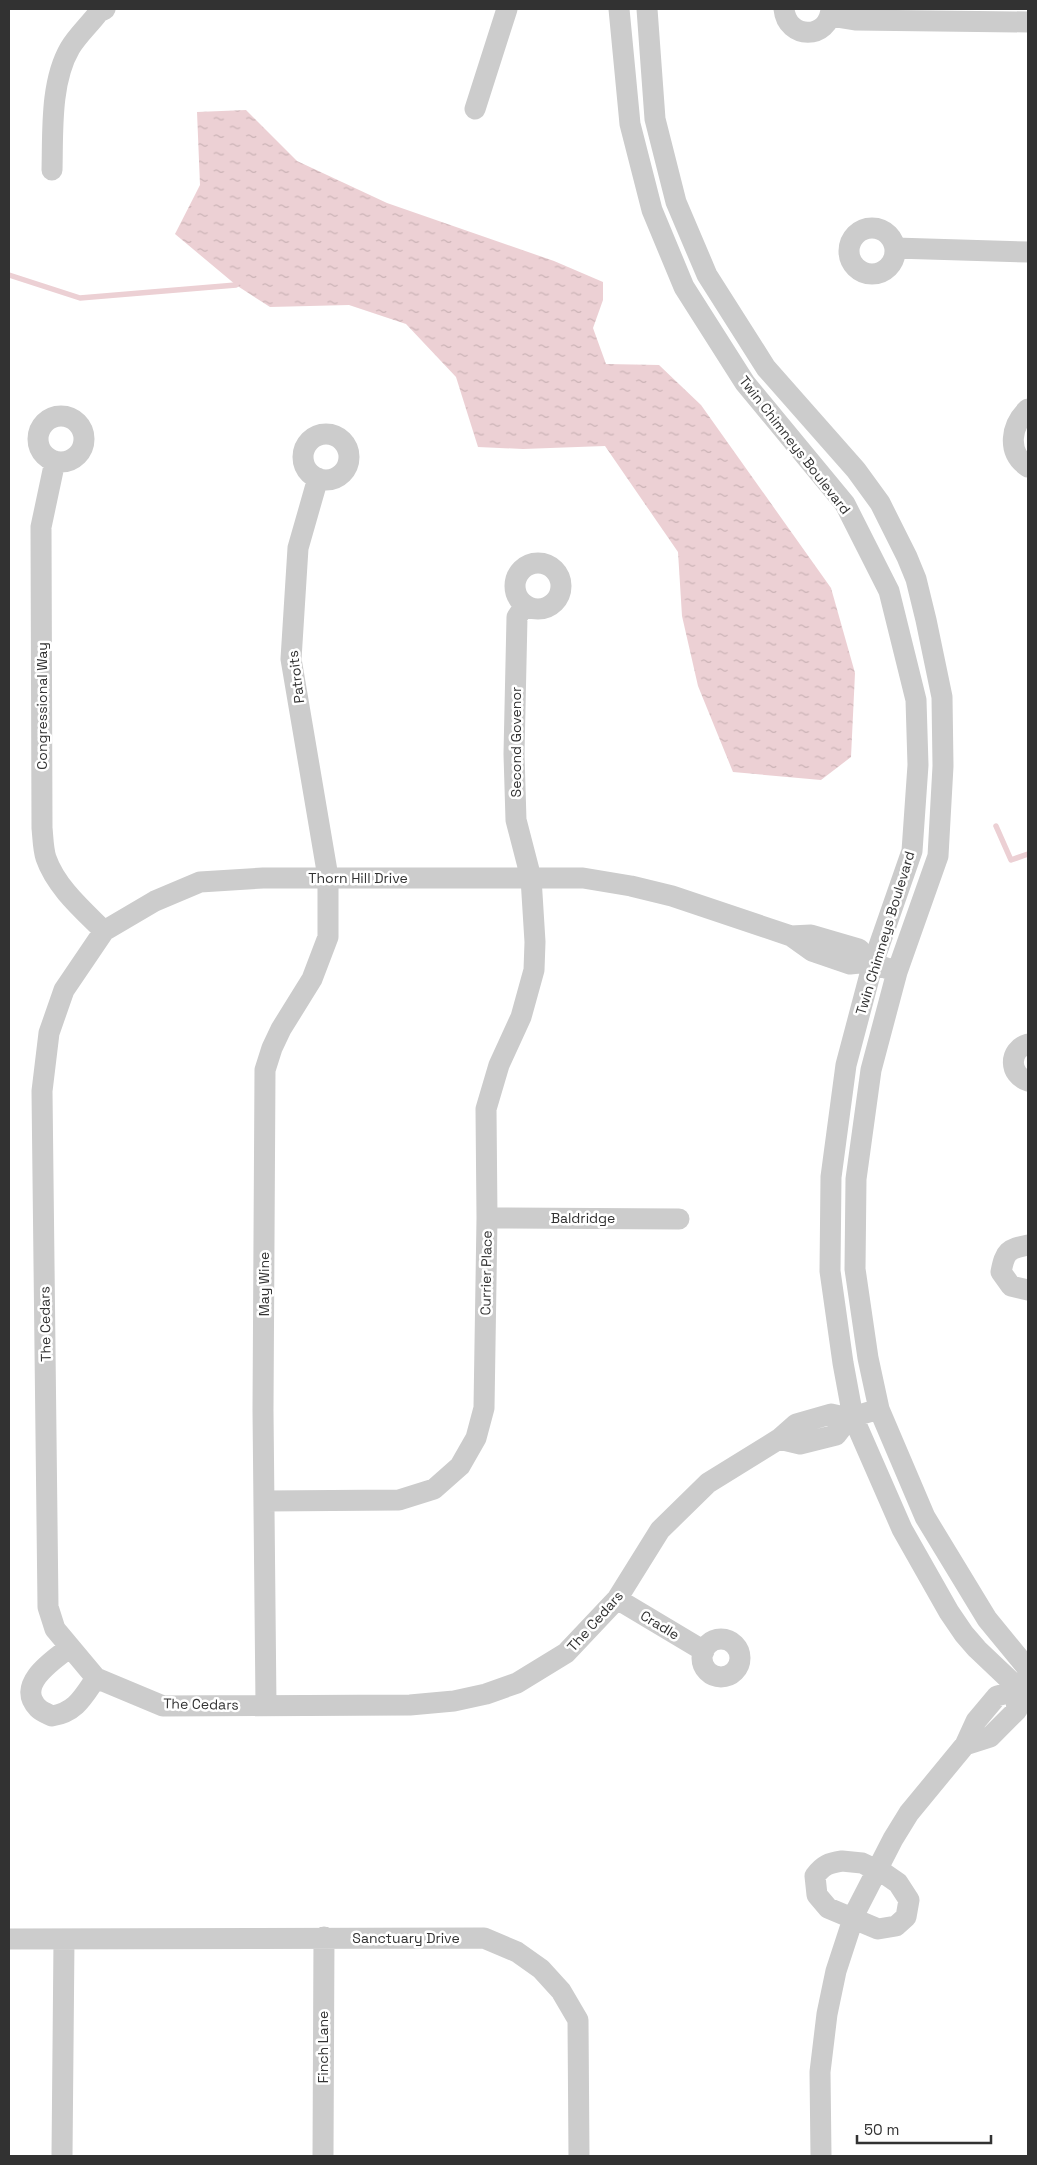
<svg xmlns="http://www.w3.org/2000/svg" width="1037" height="2165" font-family="'Space Grotesk',sans-serif">
	<defs>
		<pattern id="water-ripples" width="26" height="14" patternUnits="userSpaceOnUse" patternTransform="scale(1.25)"><rect width="26" height="14" fill="#ecd0d4"/><path d="M2 4q2-2 4 0t4 0M15 11q2-2 4 0t4 0" fill="none" stroke="#cbb3b6"/></pattern>
	</defs>
	<rect width="100%" height="100%" fill="#fff"/>
	<path fill="url(#water-ripples)" d="M246,110L297,161L387,203L554,261L603,282V300L593,328L606,364L659,365L701,405L831,588L855,673L851,757L821,780L733,772L698,686L682,616L678,552L605,446L523,449L478,447L456,377L406,324L349,305L270,307L236,285L175,234L200,185L197,112Z"/>
	<g fill="none" stroke-linecap="round" stroke-linejoin="round">
		<path stroke="#ecd0d4" stroke-width="5.5" d="M9,275L80,298L236,285
			M996,826L1011,860L1028,854"/>
		<path stroke="#ccc" stroke-width="21" d="M619,9L630,124L652,210L684,287L745,383L845,504L889,591L916,700L918,765L912,851L873,963L846,1065L831,1177L830,1271L843,1363L853,1417L902,1529L949,1612L964,1634L977,1649L1018,1688L1028,1696
			M647,9L655,119L676,202L707,275L766,368L856,470L880,503L907,557L916,579L926,620L942,697L943,766L938,856L897,972L871,1070L856,1179L855,1269L868,1358L879,1409L925,1517L987,1619L1028,1669
			M784,9C787,40 829,40 831,9
			M830,16L855,20L1028,22
			M475,109L507,9
			M52,170C53,133 50,82 70,48C77,36 90,24 99,12L105,9
			M849 251a23 23 0 1 1 46 0a23 23 0 1 1-46 0Z
			M895,248L1028,252
			M1028,409C1011,425 1006,452 1028,467
			M38 439a23 23 0 1 1 46 0a23 23 0 1 1-46 0Z
			M303 457a23 23 0 1 1 46 0a23 23 0 1 1-46 0Z
			M55,461L41,527L42,828C43,837 43,849 46,858C56,887 83,910 104,931
			M515 586a23 23 0 1 1 46 0a23 23 0 1 1-46 0Z
			M791,936L811,935L859,949L869,962
			M1028,1044C1008,1050 1009,1075 1028,1081
			M487,1218L679,1219
			M1028,1245C1008,1249 1005,1251 1001,1272L1011,1286L1028,1290
			M879,1409L849,1418L831,1414L796,1424L779,1439L708,1483L660,1530L617,1599L566,1653L517,1683L486,1694L454,1701L410,1705L163,1706L96,1678L55,1629L48,1607L42,1091L49,1033L64,990L104,931L155,901L200,882L263,878H583L631,886L672,896L791,936L812,951L850,964L869,962L897,972
			M779,1439L800,1444L836,1435L849,1418
			M265,1501L399,1500L434,1489L460,1466L476,1438L484,1408L487,1218L486,1109L499,1065L521,1017L534,970L535,942L531,878L516,820L514,754L517,617L525,605
			M617,1599L704,1651
			M702 1658a19 19 0 1 1 38 0a19 19 0 1 1-38 0Z
			M69,1648C53,1660 15,1685 38,1708C42,1712 48,1714 52,1716C76,1712 83,1697 96,1678
			M266,1705L263,1410L265,1070L272,1048L281,1029L312,979L328,937V877L291,659L298,548L318,478
			M965,1745L990,1737L1017,1710L1015,1691
			M842,1861L862,1863L885,1874L898,1883L909,1900L906,1917L896,1926L878,1929L828,1908L817,1895L815,1876C823,1865 829,1863 842,1861Z
			M9,1939L484,1938L517,1952L541,1969L561,1991L578,2020L579,2156
			M62,2156L64,1940
			M323,2156L324,1937
			M821,2156L820,2072L827,2014L836,1971L855,1913L893,1839L909,1813L965,1745L976,1721L997,1696L1015,1691L1026,1681"/>
	</g>
	<g text-anchor="middle" dominant-baseline="central" stroke-width="5" stroke-linejoin="round" paint-order="stroke">
		<g font-size="14" fill="#323232" stroke="#fff">
			<text transform="translate(795 445) rotate(52)">Twin Chimneys Boulevard</text>
			<text transform="translate(296 677) rotate(-97)">Patroits</text>
			<text transform="translate(42 706) rotate(-90)">Congressional Way</text>
			<text transform="translate(516 742) rotate(-90)">Second Govenor</text>
			<text x="358" y="878">Thorn Hill Drive</text>
			<text transform="translate(885 933) rotate(-73)">Twin Chimneys Boulevard</text>
			<text x="583" y="1218">Baldridge</text>
			<text transform="translate(486 1273) rotate(-89)">Currier Place</text>
			<text transform="translate(264 1284) rotate(-90)">May Wine</text>
			<text transform="translate(45 1324) rotate(-91)">The Cedars</text>
			<text transform="translate(595 1621) rotate(-48)">The Cedars</text>
			<text transform="translate(660 1625) rotate(31)">Cradle</text>
			<text transform="translate(201 1704) rotate(1)">The Cedars</text>
			<text x="406" y="1938">Sanctuary Drive</text>
			<text transform="translate(323 2047) rotate(-90)">Finch Lane</text>
		</g>
	</g>
	<rect width="1037" height="2165" fill="none" stroke="#323232" stroke-width="20"/>
	<path d="M857 2135v8h134v-8" fill="none" stroke="#323232" stroke-width="2.5"/>
	<text x="864" y="2135" font-size="15" fill="#323232" stroke="#ffffff" stroke-width="4" paint-order="stroke">50 m</text>
</svg>
